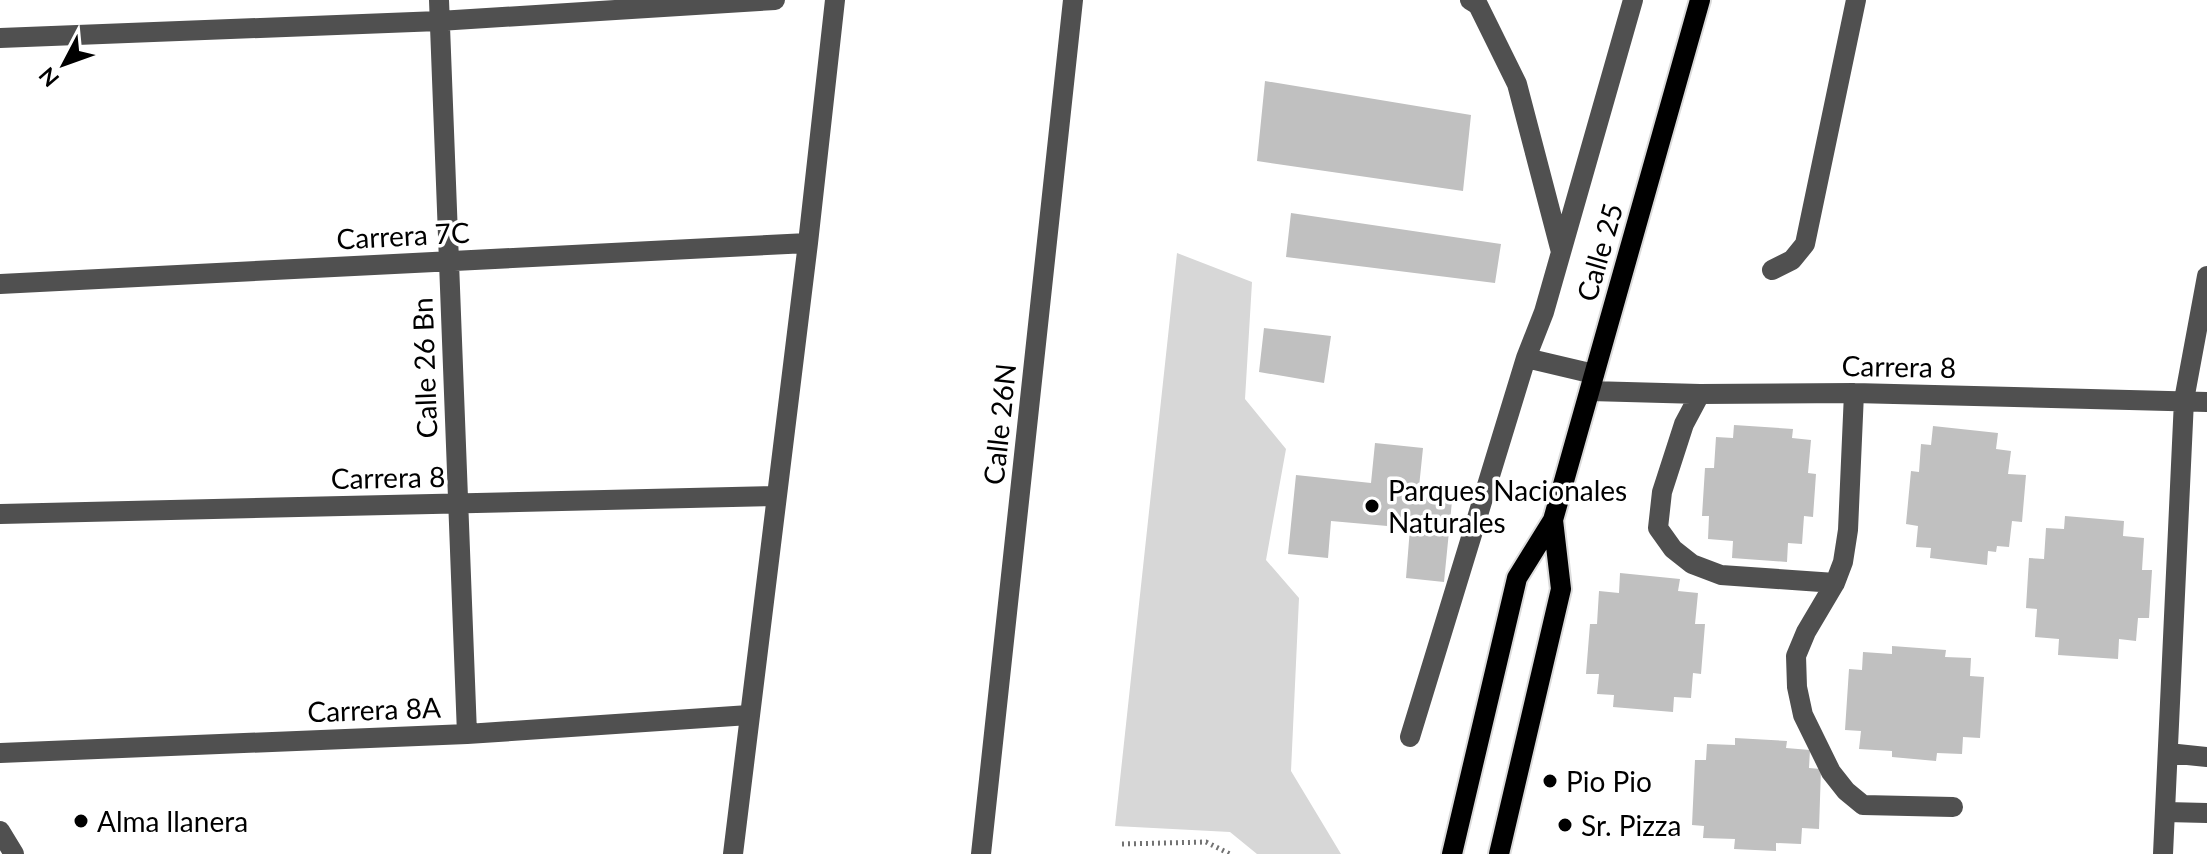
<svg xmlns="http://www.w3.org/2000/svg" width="2207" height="854" font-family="Lato,sans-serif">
	<rect width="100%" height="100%" fill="#fff"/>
	<path fill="#d7d7d7" d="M1177,253L1252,282L1245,399L1286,449L1266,560L1299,598L1291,771L1341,854H1257L1230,832L1115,826Z"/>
	<path fill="#c0c0c0" d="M1265,81L1471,115L1463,191L1257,161Z
		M1291,213L1501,244L1495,283L1286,257Z
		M1264,328L1331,336L1324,383L1259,372Z
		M1734,425L1793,429L1792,438L1811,440L1808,473L1816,474L1813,517L1804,516L1802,544L1788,543L1787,562L1732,558L1733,541L1708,539L1709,516H1702L1705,468H1714L1716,437L1733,438Z
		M1933,426L1998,433L1996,449L2011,451L2008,474L2026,475L2022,522L2012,521L2009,547L1997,546L1996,552L1988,551L1987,565L1930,558L1931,548L1916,547L1918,526L1906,524L1911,471L1919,472L1921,444L1931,445Z
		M1375,443L1423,448L1419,487L1453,491L1444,582L1406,578L1410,528L1331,521L1328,558L1288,554L1296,475L1371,483Z
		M2065,516L2124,521L2123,536L2144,538L2142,570H2152L2149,618H2138L2136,641L2119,639L2118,659L2058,655L2059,639L2035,637L2037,609L2026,608L2029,558L2044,559L2046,528L2064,529Z
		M1620,573L1680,579L1678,591L1698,593L1695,624H1705L1701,674L1693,673L1691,698L1674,697L1673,712L1613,707L1614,695L1597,694L1599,674H1586L1590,624H1597L1599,591L1619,593Z
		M1892,646L1946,650L1945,657L1971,658L1970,676L1984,677L1980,738L1963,737L1962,754L1937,753L1936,761L1892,757V751L1859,749L1861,731L1845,730L1849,669L1862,670L1863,652L1892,654Z
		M1735,738L1787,741L1786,748L1810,750L1809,768L1821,769L1819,829L1802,828L1801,844L1776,843V851L1734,849L1735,839L1703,838L1704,826L1692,825L1695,760H1706L1707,744L1735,745Z"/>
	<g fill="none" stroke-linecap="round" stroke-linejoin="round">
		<g stroke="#dbdbdb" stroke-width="24">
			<path id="major" d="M1452,854L1517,578L1553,520L1700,0
				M1499,854L1561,589L1553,520"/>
		</g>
		<path stroke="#727272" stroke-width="5" stroke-dasharray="2 4" stroke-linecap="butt" d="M1122,844L1206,842L1230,854"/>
		<path stroke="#505050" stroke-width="20" d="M439,0L467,734
			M1470,0L1478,5L1517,84L1561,252
			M0,38L439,21L775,0
			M1772,270L1792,260L1805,244L1856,0
			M0,284L808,243
			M1594,374L1526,358L1544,312L1633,0
			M1590,391L1700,394L1854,393L2207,402
			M1854,393L1848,530L1843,562L1835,583L1806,632L1796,656L1797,687L1803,715L1831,772L1846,791L1863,805L1953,807
			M1700,394L1684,424L1662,492L1658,528L1673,549L1692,564L1721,575L1835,583
			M0,514L777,496
			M1410,737L1526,358
			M0,753L467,734L749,715
			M2168,753L2207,757
			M2166,812L2207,813
			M0,831L14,854
			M733,854L808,243L835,0
			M981,854L1073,0
			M2163,854L2184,400L2207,276"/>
		<use href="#major" stroke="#000" stroke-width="20"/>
	</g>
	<g fill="#000" stroke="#fff" stroke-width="3">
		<circle cx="1372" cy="506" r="8"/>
		<circle cx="1550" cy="781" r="8"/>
		<circle cx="81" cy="821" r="8"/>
		<circle cx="1565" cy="825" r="8"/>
	</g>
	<g text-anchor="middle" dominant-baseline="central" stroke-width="7" stroke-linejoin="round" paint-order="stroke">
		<g font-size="28" fill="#000" stroke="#fff">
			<text transform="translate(403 235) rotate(-3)">Carrera 7C</text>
			<text transform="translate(1599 252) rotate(-74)">Calle 25</text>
			<text transform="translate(1899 366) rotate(1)">Carrera 8</text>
			<text transform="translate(424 368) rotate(-92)">Calle 26 Bn</text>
			<text transform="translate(999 424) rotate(-84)">Calle 26N</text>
			<text transform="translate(388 477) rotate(-1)">Carrera 8</text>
			<text transform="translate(374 709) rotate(-2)">Carrera 8A</text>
		</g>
		<g font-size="28" fill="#000" stroke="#fff" text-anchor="start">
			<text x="1388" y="490">Parques Nacionales<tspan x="1388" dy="32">Naturales</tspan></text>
			<text x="1566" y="781">Pio Pio</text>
			<text x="97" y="821">Alma llanera</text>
			<text x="1581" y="825">Sr. Pizza</text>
		</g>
	</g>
	<g transform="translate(64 64) rotate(229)" stroke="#ffffff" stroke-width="6" paint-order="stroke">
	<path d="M0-6L14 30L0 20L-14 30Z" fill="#000000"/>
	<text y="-12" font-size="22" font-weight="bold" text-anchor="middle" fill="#000000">N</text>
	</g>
</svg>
